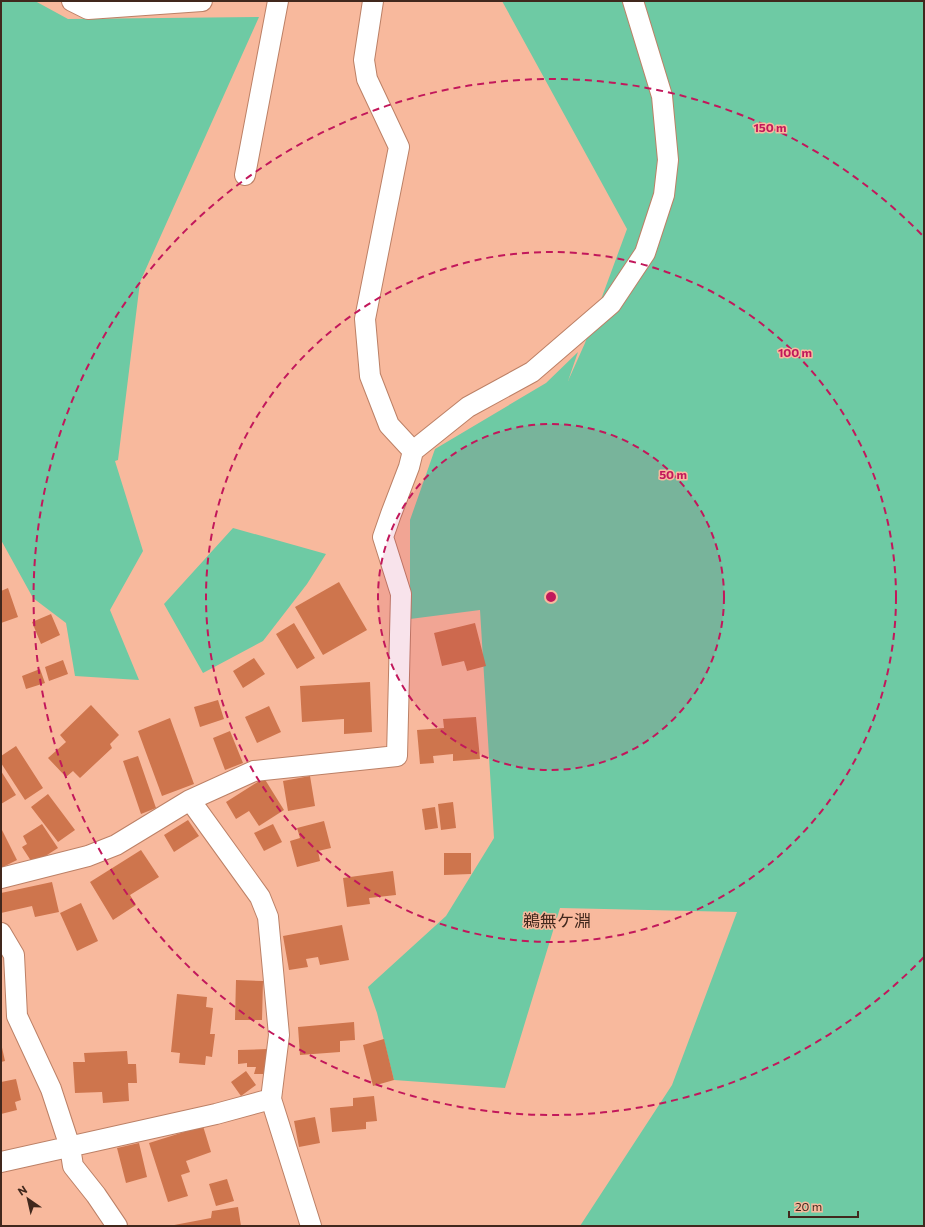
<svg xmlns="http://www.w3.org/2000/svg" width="925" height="1227" font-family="Commissioner,'Noto Sans JP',sans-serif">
	<rect width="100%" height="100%" fill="#f8b99d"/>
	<path fill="#6ecaa4" d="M1,1H35L68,19L259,17L140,282L118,460L115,461L143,551L110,610L139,680L75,676L66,623L33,598L1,540Z
		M502,1H924V1226H580L672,1085L737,912L560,908L505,1088L394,1080L377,1013L368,987L446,916L494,838L480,610L410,619V520L435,449L546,383L578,352L568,381L585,343L627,229Z
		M233,528L326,554L307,584L263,641L203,673L164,604Z"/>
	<path fill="#ce754d" d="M339,582L367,630L323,655L295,607Z
		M8,588L18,617L1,623V591Z
		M51,614L60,635L41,644L32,622Z
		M294,623L315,658L297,669L276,634Z
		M475,623L486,666L467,671L464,661L442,666L434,633Z
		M254,658L265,674L243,688L233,671Z
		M63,660L68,674L49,681L45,667Z
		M40,669L45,683L26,689L22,676Z
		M370,682L372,732L344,734V719L302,722L300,686Z
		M218,700L224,719L200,727L194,707Z
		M91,705L119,735L110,744L112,748L80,778L73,771L66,777L48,758L66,742L60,735Z
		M269,706L281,732L257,743L245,717Z
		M476,717L480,759L453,761V754L433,756L434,763L420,764L417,730L444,728L443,719Z
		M170,718L194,784L162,796L138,731Z
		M230,731L243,763L225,770L213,738Z
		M16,746L43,788L25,800L1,763V756Z
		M138,756L156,808L141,814L123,761Z
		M1,771L16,795L1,804Z
		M310,776L315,806L288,811L283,781Z
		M264,778L284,810L259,826L249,811L236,819L226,802Z
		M48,794L75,830L58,842L31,807Z
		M453,802L456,828L441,830L438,804Z
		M435,807L438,828L425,830L422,809Z
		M188,820L199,836L174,852L164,835Z
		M324,821L331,848L318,851L320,861L297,867L290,841L300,838L297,828Z
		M42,824L58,848L33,864L22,847L27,844L23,836Z
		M273,824L282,842L264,851L254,833Z
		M1,828L17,860L1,868Z
		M141,850L159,877L130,895L136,905L113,920L90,882Z
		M444,853H471V874L444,875Z
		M393,871L396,895L369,898L370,904L347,907L343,878Z
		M52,882L59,912L35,917L32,906L1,913V893Z
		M81,903L98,941L77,951L60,913Z
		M342,925L349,960L320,965L318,957L306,959L308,967L289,970L283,936Z
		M236,980L263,981L262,1020H235Z
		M177,994L207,997L206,1007L213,1008L210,1034H215L212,1057L206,1056L205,1065L179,1063L180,1053L171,1052Z
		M354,1022L355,1040L340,1041V1052L300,1055L298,1027Z
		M384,1039L394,1080L373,1086L363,1045Z
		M1,1043L5,1061L1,1062Z
		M268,1049L269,1074H254L256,1067H247V1063L238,1064V1050Z
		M127,1051L128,1064H136L137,1083H128L129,1101L103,1103L102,1092L75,1093L73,1062H85L84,1053Z
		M246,1071L256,1085L241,1096L231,1082Z
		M16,1079L21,1100L15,1102L17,1110L1,1114V1082Z
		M374,1096L377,1121L366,1122V1129L332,1132L330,1108L353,1106V1098Z
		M315,1117L320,1143L299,1147L294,1121Z
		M203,1126L211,1152L186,1161L190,1172L181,1175L188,1196L168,1202L149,1143Z
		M139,1143L147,1177L126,1183L117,1148Z
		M227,1179L234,1201L216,1206L209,1184Z
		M238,1207L241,1226H169L211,1218L212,1211Z"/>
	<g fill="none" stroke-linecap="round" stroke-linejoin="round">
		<g stroke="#bc8066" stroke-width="22">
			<path id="minor" d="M72,1L88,9L202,1
				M245,175L278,1
				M413,451L468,407L532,372L611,304L645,253L664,195L668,160L662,96L633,1
				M190,800L260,897L268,917L279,1035L271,1099L311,1226
				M1,878L88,856L116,845L190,800L254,771L397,756L401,594L383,537L391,514L409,467L413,451L389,425L370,376L365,319L399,147L367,79L364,60L373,1
				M1,933L14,955L17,1016L51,1089L70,1147L73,1166L96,1195L117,1226
				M1,1162L216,1114L271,1099"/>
		</g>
		<use href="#minor" stroke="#fff" stroke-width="20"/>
	</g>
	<circle cx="551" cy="597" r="173" fill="#c2185b" fill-opacity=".12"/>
	<g fill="none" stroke="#c2185b" stroke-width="2" stroke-dasharray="7 5">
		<circle cx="551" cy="597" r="173"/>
		<circle cx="551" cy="597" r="345"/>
		<path d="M924 957A518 518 0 1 1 924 237"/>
	</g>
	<g text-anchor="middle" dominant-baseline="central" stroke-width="3" stroke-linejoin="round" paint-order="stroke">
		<g font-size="17" fill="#41281d" stroke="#f8b99d">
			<text x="557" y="920">鵜無ケ淵</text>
		</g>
	</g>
	<circle cx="551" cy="597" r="6" fill="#c2185b" stroke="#f8b99d" stroke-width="2"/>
	<g font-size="12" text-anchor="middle" font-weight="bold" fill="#c2185b" stroke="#f8b99d" stroke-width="3" stroke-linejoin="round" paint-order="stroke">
		<text x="770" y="132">150 m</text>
		<text x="795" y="357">100 m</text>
		<text x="673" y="479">50 m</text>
	</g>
	<rect width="925" height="1227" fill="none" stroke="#41281d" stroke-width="4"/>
	<g transform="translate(28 1199) rotate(326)" stroke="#f8b99d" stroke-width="3" paint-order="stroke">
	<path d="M0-3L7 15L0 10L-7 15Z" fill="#41281d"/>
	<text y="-6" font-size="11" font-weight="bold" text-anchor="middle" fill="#41281d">N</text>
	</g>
	<path d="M789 1211v6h69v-6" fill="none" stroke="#41281d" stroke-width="2"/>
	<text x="795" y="1211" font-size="12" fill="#41281d" stroke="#f8b99d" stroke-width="3" paint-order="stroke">20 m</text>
</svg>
